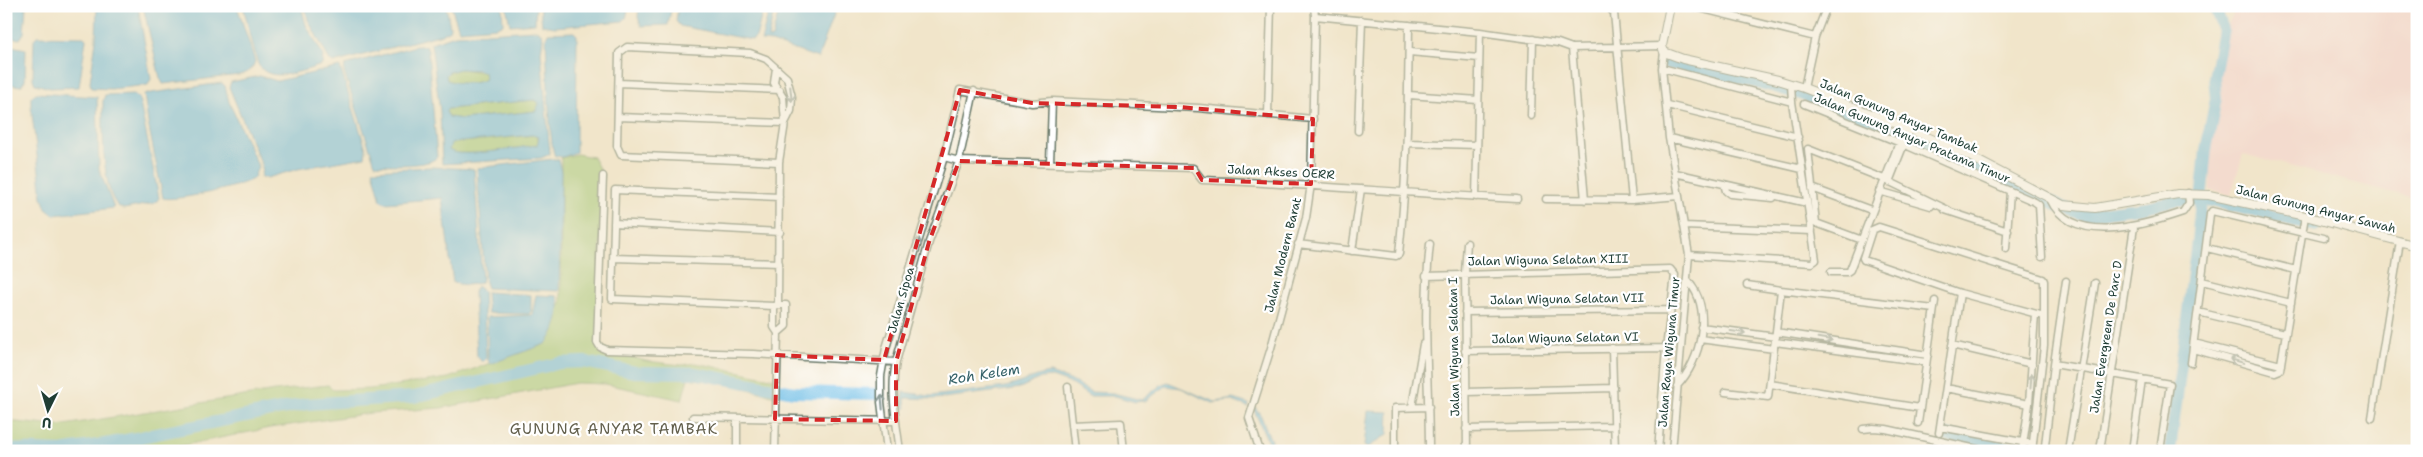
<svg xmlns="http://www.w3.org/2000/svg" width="2423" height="457" font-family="'Shantell Sans',sans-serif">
	<rect width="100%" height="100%" fill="#fff"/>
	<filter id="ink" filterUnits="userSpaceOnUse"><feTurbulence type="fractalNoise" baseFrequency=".02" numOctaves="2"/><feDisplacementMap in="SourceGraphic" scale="10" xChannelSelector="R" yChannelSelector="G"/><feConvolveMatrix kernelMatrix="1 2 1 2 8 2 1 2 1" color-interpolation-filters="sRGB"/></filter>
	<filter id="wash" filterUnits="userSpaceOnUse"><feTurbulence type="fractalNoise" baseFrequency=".0096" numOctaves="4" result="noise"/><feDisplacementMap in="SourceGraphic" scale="20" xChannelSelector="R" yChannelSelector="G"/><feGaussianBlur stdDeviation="1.12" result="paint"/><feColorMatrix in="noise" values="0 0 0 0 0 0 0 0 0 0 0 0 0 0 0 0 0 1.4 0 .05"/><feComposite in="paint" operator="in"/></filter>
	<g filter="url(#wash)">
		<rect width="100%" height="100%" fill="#f1e5ca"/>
		<path fill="#f7cfd2" d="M2237,6H2417V199L2243,154L2231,195L2210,190L2209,145L2219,116L2222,95L2218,77L2229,22Z"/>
		<path fill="#9dc774" stroke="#5e8254" d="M460,69L484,72L485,79C477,85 457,84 447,80L446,75L449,72Z
			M534,100L539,103L536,111L463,119L449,117L446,112L447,109Z
			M536,135L539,141L537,145C521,147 459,159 449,150L450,143Z
			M577,154L593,157L603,176L597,342L607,350L646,361L682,365L696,363L776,379V396L724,383L688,378L682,400L605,384L577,383L441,408L371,413L270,428L155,451H6V421L58,426L275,391L328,385L334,390L370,389L448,378L545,344C554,335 559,316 559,304H561V158Z"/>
		<path fill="#67bae3" stroke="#437c8c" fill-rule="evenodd" d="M6,6H26L24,33L20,39L6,37Z
			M97,6H138L151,79L148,85L111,89L91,88L90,82L96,40Z
			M143,6H237L255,61C252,71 249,72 239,75L163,84L160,78Z
			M243,6H301L306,25L323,55L322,65C304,70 269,85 258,64Z
			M305,6H446L450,27L449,31L442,34L333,63L329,59L308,20Z
			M451,6H502L503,24L497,27L459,30Z
			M506,6H536L535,23L510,25Z
			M540,6H629L626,18L623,21L555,27L542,25Z
			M639,6H672L668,25L641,26L638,17Z
			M678,6H764L756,37L752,40L680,26L676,21Z
			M770,6H775L768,39L772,38L780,6H837L818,58L772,42L761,41Z
			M536,30L541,33L543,38L541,52L550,154L541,158L442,164L440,111L431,43L455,35ZM460,69L479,70L484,72L485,79C477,85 457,84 447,80L446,75L449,72ZM534,100L539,103L536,111L463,119L449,117L446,112L447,109ZM532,135L539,137L537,145C521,147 459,159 449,150L451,143Z
			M574,32L577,35L576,152L563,157L555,156C549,147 547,56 546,38L548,33Z
			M37,36L84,37L86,39L79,87L50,88L35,84L33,79L34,39Z
			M6,45L26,49L25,80L21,86L6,84Z
			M416,46H426L428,51L437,157C430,167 387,165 375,164L344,72L345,65Z
			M340,67L366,149L365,157L298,169L267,178L261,177L262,166L229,87L231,82L260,76L277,81Z
			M222,83L225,86L229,102L258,166L254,178C245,186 174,202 163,198L148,123L144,94Z
			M36,93L97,97L99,169L114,208L54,215L46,209L42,197L31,106V97Z
			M134,94L139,98L159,198L155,203L124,209C100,205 103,119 103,101L105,95Z
			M553,159H558L561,172L559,291L487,288L485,282L477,168Z
			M431,167L474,169L482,278L481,283L466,285L453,283L442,198L386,203L381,201L373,170Z
			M477,286L483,291L486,354V359L482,362L477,356L474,292Z
			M486,292L531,295V312L529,314L488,313Z
			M536,295L557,296C563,308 555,336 545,344L490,364L488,360L487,317L532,315Z
			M1050,373L1070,380L1091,392L1113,393L1142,400L1162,384L1168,382L1215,402L1233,399L1249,404L1248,407L1232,401L1212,403L1181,388L1166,386L1145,401L1135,402L1115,396H1089L1069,383L1052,377L1041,378L1020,388L1008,390L935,399L905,398L906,409H903V392L930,396L1005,387C1021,384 1034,375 1050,373Z
			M1255,407L1261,416L1275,451H1272L1254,410Z
			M1368,411L1389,412L1388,434L1367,448L1364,446Z"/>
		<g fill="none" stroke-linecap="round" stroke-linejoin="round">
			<path stroke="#67bae3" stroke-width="12" d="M1666,63L1764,84L1800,94L1910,138L1976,166L2062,208L2083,215L2146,207L2176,200L2202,199L2316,226
				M1946,435L2025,451
				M6,449L61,451L111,443L306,404L414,397L560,363L584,362L635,372L694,373L794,392L879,394
				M2170,451L2197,241L2206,150L2216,98L2214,77L2223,29L2214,6"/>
		</g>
	</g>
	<g filter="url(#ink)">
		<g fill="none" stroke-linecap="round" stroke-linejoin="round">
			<g stroke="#687868" stroke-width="9">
				<path id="minor" d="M1314,6L1315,16L1480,32L1558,43L1572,48L1662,46
					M1601,6L1609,7L1614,13L1632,200
					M1691,6L1815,37
					M1572,48L1585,200
					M1409,52L1479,58
					M1664,52L1662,68L1669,138L1689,255L1672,451
					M776,68L774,83L783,97L785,123
					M1662,68L1792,102L1816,260L1812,263L1689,255
					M619,83L780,90
					M1791,84L1792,102
					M1804,88L1815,37L1827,6
					M1409,95L1478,100
					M1804,104L1903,144L2035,202L2039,205L2042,257
					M1667,105L1798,137
					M1268,115L1271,6
					M1531,116L1533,39
					M618,117L785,123
					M1358,131L1362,20
					M1669,138L1802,169
					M1407,143L1477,145
					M944,157L959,161L1193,168L1202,180C1307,184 1412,194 1517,199
					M1050,163L1052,101
					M1675,173L1807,203
					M603,176L597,342L600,347L607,350L753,354L896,362
					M1889,182L1910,129
					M1724,184L1726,191L1730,194L1773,198
					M1812,188L1871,210
					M1879,191L1931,206
					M1476,197L1480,32
					M1546,199L1632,200L1679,196
					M2050,199C2072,247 2145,225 2183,212L2189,203L2188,193
					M1945,210L2008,231
					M614,223L780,232
					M1684,226L1812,231
					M1862,240L1816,223L1808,149L1884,179L1948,210
					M1298,244L1396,256L1399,254C1407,178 1408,102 1409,25
					M2207,248L2296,270
					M2006,249L2010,191
					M1352,251L1361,189
					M613,258L779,263
					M1831,272H1847L1850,270L1905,127
					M1426,276L1670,269L1675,275L1666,348L1658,451
					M2202,281L2291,303
					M1781,290L1934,309
					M778,305H786V326L778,333
					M774,306L612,299L615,190L779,197
					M1465,312L1670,310
					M2198,312L2285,333
					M1701,327L1776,337
					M1776,332L1928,355
					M1700,339L1774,349
					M1775,342L1926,362
					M2194,343L2281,365
					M1952,345L2032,364
					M1612,348L1615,451
					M2193,349L2275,372L2280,370L2305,216
					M1465,351L1666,348
					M2191,363L2210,214L2212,211L2324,238
					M2054,364L2170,384L2160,451
					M1770,384L1920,408
					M1677,386C1701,361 1714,308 1687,280
					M1068,387L1075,451
					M1946,388L2029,404
					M1466,392L1614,388
					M1725,392L1768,397L1781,290L1747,285
					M1412,407L1423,344
					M693,417L896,421
					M2372,418L2400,241
					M1918,423L1935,301
					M1072,425L1121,423L1124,451
					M1940,427L2033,444
					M1466,429L1614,426
					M1863,429L1873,428L1886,429L1986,451
					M1939,433L1960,293
					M2045,446L2054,364L2066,281
					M737,451V418
					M775,451L778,333L774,327V306L778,305L779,162L785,123L791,111L792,97L787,78L766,59L750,53L627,47L619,53L617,146L621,155L779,162
					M887,451L881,402V376L886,348L944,157L960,90L1032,103L1052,101L1199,108L1313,119
					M900,451C896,421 890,391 896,362L929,242L959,161L974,91
					M1260,451L1249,418L1271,348L1306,218L1311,184L1315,16
					M1395,451V408L1429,407
					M1429,451C1429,382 1422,313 1430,244
					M1467,451L1465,273L1467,243
					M2022,451L2029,404L2035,314
					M2032,451L2044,346V281L2043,279L1879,227L1872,230L1863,258L1864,260L1960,293L2044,316
					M2068,451L2095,283
					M2100,451L2134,227
					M2132,451L2142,379"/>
			</g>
			<g stroke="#687868" stroke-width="10">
				<path id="tertiary" d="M1670,6L1662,46L1664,52L1683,59L1778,80L1804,88L1905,127L1967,155L2063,205L2095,208L2178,194L2209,195L2305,216L2417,246"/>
			</g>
			<use href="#minor" stroke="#fff" stroke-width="6"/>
			<use href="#tertiary" stroke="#fff" stroke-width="8"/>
		</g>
		<defs><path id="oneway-shaft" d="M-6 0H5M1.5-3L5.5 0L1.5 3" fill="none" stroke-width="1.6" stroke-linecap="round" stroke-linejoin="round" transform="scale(1.25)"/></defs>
		<g stroke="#8f9e9a">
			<use href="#oneway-shaft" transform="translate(791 94) rotate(84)"/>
			<use href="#oneway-shaft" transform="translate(917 245) rotate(-73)"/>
			<use href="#oneway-shaft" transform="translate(1738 332) rotate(8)"/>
			<use href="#oneway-shaft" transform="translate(1825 339) rotate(9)"/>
			<use href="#oneway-shaft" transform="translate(2237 361) rotate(-165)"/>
			<use href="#oneway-shaft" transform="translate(2031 381) rotate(-86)"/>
			<use href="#oneway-shaft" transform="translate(882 402) rotate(-95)"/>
		</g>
	</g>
	<path d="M0 0H2423V457H0ZM960,90L1032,103L1180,107L1313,119L1311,184L1202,180L1195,168L959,161L929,242L896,362V421L775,419L777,355L884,360Z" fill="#f1e5ca" fill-opacity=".55" fill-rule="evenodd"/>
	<path fill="none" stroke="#d62828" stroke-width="4" stroke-dasharray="10 6" stroke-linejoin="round" d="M960,90L1032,103L1180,107L1313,119L1311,184L1202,180L1195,168L959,161L929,242L896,362V421L775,419L777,355L884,360Z"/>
	<g text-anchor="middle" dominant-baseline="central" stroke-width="4.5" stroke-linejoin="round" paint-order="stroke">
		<g font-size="12" fill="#1f3d34" stroke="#fff">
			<text transform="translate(1899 116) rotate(23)">Jalan Gunung Anyar Tambak</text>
			<text transform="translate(1912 138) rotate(23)">Jalan Gunung Anyar Pratama Timur</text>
			<text transform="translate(1281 172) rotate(3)">Jalan Akses OERR</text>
			<text transform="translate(2316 209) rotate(14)">Jalan Gunung Anyar Sawah</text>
			<text transform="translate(1283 255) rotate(-76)">Jalan Modern Barat</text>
			<text transform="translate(1548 260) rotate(-1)">Jalan Wiguna Selatan XIII</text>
			<text transform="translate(1567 299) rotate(-1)">Jalan Wiguna Selatan VII</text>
			<text transform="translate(901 300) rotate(-74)">Jalan Sipoa</text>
			<text transform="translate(2106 337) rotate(-81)">Jalan Evergreen De Parc D</text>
			<text transform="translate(1565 338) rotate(-1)">Jalan Wiguna Selatan VI</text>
			<text transform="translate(1454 347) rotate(-91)">Jalan Wiguna Selatan I</text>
			<text transform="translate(1669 352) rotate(-85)">Jalan Raya Wiguna Timur</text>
		</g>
		<g font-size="14" font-style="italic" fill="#356269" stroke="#fff">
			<text transform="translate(984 374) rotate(-9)">Roh Kelem</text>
		</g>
		<g font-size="15" letter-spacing="1" fill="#63604d" stroke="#fff">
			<text x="614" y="429">GUNUNG ANYAR TAMBAK</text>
		</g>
	</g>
	<rect width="2423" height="457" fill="none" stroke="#fff" stroke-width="25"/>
	<g transform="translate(48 410) rotate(185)" stroke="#ffffff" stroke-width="4" paint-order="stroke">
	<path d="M0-4L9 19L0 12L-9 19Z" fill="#1f3d34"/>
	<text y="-8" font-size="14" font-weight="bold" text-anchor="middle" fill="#1f3d34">U</text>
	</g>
</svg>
